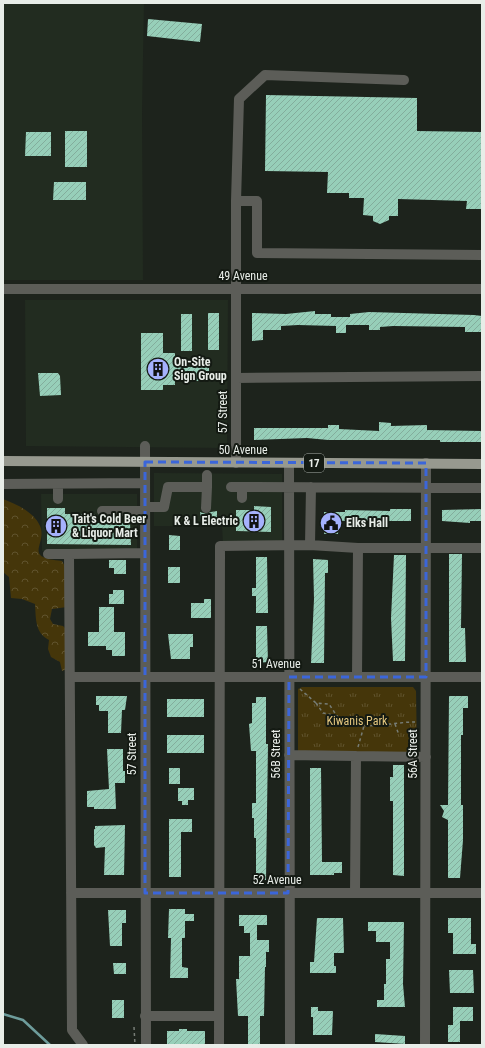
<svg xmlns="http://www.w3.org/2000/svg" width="485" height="1048" font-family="'Roboto Condensed',sans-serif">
	<defs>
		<pattern id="forest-crowns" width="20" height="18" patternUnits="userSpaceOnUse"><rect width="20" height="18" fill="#45360a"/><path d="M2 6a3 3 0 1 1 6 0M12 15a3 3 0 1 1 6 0" fill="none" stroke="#60532e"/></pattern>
		<pattern id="park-tufts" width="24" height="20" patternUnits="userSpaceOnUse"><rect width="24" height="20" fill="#45360a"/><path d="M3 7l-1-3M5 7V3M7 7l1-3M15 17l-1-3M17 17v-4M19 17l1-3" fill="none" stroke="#60532e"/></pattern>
		<pattern id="building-hatch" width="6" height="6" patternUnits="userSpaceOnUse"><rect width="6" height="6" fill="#97cfb9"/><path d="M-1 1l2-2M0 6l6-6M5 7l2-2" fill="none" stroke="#83ad9c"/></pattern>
	</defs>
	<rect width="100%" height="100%" fill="#1d231c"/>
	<path fill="#222c20" d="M3,3H144L142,112L143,280H3Z
		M25,300H228L227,448L26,446Z
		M154,473L282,474V543L223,544L222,526H154Z
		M41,494H137V550L42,551Z"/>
	<path fill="url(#forest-crowns)" d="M3,499C16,504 34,512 40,526C48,544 21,558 62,561L66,568L67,607L52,609L50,619L53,624L63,626L67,630V669L62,671L60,662L51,657L48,649L49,640C35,633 36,619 35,604L22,599L11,598L9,577L3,572Z"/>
	<path fill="url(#park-tufts)" d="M302,687H413L416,691L417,754L298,753V689Z"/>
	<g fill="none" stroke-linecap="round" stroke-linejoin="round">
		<path stroke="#6e9c9b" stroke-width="2.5" d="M3,1014L23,1020L50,1045"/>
	</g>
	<path fill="url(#building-hatch)" d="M148,19L202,24L200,42L147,36Z
		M266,95L417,98V131L482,132V209H466L467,201L398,199V216H389V220L380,224L373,221V216L363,215L364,198H349V193H327L328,172L265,171Z
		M65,131H87V167H65Z
		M26,132H51V156H25Z
		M54,182H86V200H53Z
		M315,311V314H331V317H350V314L369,312L474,315L482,316V332H465V327L393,326L380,327V330H369V325H346V333H336V326L298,325L281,326V330H263V340L252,341V313L286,314Z
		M208,313H219V350H208Z
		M181,314H192V351H181Z
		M141,333H163V353H175V367H209V381H175V385H163V390H141Z
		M38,373H58L60,376L61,395L40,396Z
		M379,422L391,423V426L427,425V430L482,431V442H440V440H328L307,438L254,440V428H328V425H339V429L379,431Z
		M254,506L271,507V532L236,531V510H254Z
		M47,508H65V514H95V523H130L131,545L47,544Z
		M390,509H411V521H339L338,534H324V512H345V510L390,511Z
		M482,509V521H470V523L442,521V510Z
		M217,511V524H201L200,512L206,514L211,512Z
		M169,535L180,536V550H169Z
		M449,554H462L461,628H465L466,662H449Z
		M394,555H406L405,661H393L391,618Z
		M256,557H267L268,613H256V596H252V588H256Z
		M313,559L328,560V573H325L324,663H311L314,599Z
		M109,560H126V574H114V568H109Z
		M168,567H180V583H168Z
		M113,590H124V604H109V594H113Z
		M204,599H211V618H191V603H204Z
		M99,607H114V632H125V656H112V650H106V646H88V632H99Z
		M256,626H267L268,662L256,663Z
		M168,634H193V647H190V659H171Z
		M96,696H127L125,710H122L121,733H108V711H99V705H96Z
		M449,696H468V708H463V735H461V805H463V840L460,878H448V820L442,817L444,811L440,805H448Z
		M256,697H266V744H268L266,880H256V838H254V818H252V803H256V751H251L249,724L252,723V703H256Z
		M167,699H204V717H167Z
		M167,735H204V753H167Z
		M107,749H123V771H125V783H115L116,809H94V807H87V791L109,789Z
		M393,765H404V876L393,875V801H390V777H393Z
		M169,768H180V784H169Z
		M310,768H321L322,862H342V873H334V875H310Z
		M178,788H194V800H188V805H182V801H178Z
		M169,819H192V832H181V877H169Z
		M125,825L124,875H104L105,847L96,848L94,845V829H95V826Z
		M169,909H185V914H194V921H185V938H182V967L188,968V978H170L171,938H168Z
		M108,910H126V923H122V946H110Z
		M239,915H267V925H257V940H269V952H266V967H265L264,1016H260V1045H248V1016H238L236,979H239V956H250V933H244V926H239Z
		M317,918H343L344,953H334V966H336V973H310V962H314Z
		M448,918H471V944H476V954H453V933H448Z
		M368,922H404L403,984L405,1007H377V1000H384V984H386V959H390V942H376V931H368Z
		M113,963H126V974H114Z
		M449,970H473L474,993H450Z
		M112,1000H124V1018H112Z
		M311,1007H318V1011H333L332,1035H313V1017H311Z
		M453,1007H473V1021H460V1042H448V1025H453Z
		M179,1029H187V1031H205V1045H167V1031H179Z
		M375,1034L405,1036V1044L375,1042Z"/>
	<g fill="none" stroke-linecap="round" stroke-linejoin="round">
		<path stroke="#777d76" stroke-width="1.5" stroke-dasharray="3 3" stroke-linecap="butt" d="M300,689L316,703L329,704C332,708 335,714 338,717C362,733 389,722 415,722
			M316,703L323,713L337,716
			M395,724L399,735
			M358,747L364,726
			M134,1027L135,1045"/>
		<path stroke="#5c5d58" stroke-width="10" d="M236,201H257V253L482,255
			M3,289H482
			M236,378L482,376
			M145,446L146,1045
			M236,463V201L239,99L265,75L404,80
			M289,463L290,1045
			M3,484L145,483
			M58,484V499
			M207,487V475
			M231,487L482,488
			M242,487V498
			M145,507H164L168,487H207L206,508
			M102,511H145
			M310,545L311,487
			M358,548H482
			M48,554H69
			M71,677H482
			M289,755L356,756L355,893
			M356,756L426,757
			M71,893H482
			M145,1016H219
			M83,1045L72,1030L69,554L145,553
			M219,1045L220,546L310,545L358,548L357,677
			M425,1045L426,463"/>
		<path stroke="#97998f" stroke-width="10" d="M3,461L482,464"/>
	</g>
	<path fill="none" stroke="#3b66da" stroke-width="3" stroke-dasharray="8 5" stroke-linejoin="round" d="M145,462L426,463V677H289L288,893H145Z"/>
	<defs>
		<g id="building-disc" transform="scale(1.15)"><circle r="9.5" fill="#a5b1fc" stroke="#141a13"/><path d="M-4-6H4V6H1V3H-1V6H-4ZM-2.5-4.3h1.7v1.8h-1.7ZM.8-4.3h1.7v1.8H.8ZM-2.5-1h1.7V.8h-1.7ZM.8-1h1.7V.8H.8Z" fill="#111"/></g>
		<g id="civic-disc" transform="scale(1.15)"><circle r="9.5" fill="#a5b1fc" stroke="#141a13"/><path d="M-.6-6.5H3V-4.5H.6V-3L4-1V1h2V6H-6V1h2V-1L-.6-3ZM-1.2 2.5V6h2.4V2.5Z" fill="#111"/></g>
	</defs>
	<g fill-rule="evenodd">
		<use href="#building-disc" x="158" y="369"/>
		<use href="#building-disc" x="254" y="521"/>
		<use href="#civic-disc" x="331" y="523"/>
		<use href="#building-disc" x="56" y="526"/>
	</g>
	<g text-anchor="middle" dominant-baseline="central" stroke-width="4" stroke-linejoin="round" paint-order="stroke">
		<rect fill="#141a13" stroke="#a8aea8" stroke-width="1" x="304" y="454" width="20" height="18" rx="3"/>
		<g font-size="11" font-weight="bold" fill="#e8ede8">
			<text x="314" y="463">17</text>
		</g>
		<g font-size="12" fill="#e8ede8" stroke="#141a13">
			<text x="243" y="276">49 Avenue</text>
			<text transform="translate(223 412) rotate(-90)">57 Street</text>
			<text x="243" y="450">50 Avenue</text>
			<text x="276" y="664">51 Avenue</text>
			<text transform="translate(132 754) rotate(-90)">57 Street</text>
			<text transform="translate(276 754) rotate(-90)">56B Street</text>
			<text transform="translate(413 754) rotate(-90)">56A Street</text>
			<text x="277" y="880">52 Avenue</text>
		</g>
		<g font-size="12" font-weight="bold" fill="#e8ede8" stroke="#141a13" text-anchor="start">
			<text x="174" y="362">On-Site<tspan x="174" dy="14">Sign Group</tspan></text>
			<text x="72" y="519">Tait's Cold Beer<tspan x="72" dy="14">&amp; Liquor Mart</tspan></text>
			<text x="238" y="521" text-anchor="end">K &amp; L Electric</text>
			<text x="346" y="523">Elks Hall</text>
		</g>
		<g font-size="12" fill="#e3c67e" stroke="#141a13">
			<text x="357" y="721">Kiwanis Park</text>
		</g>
	</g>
	<rect width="485" height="1048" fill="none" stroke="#e8ede8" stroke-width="8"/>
</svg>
